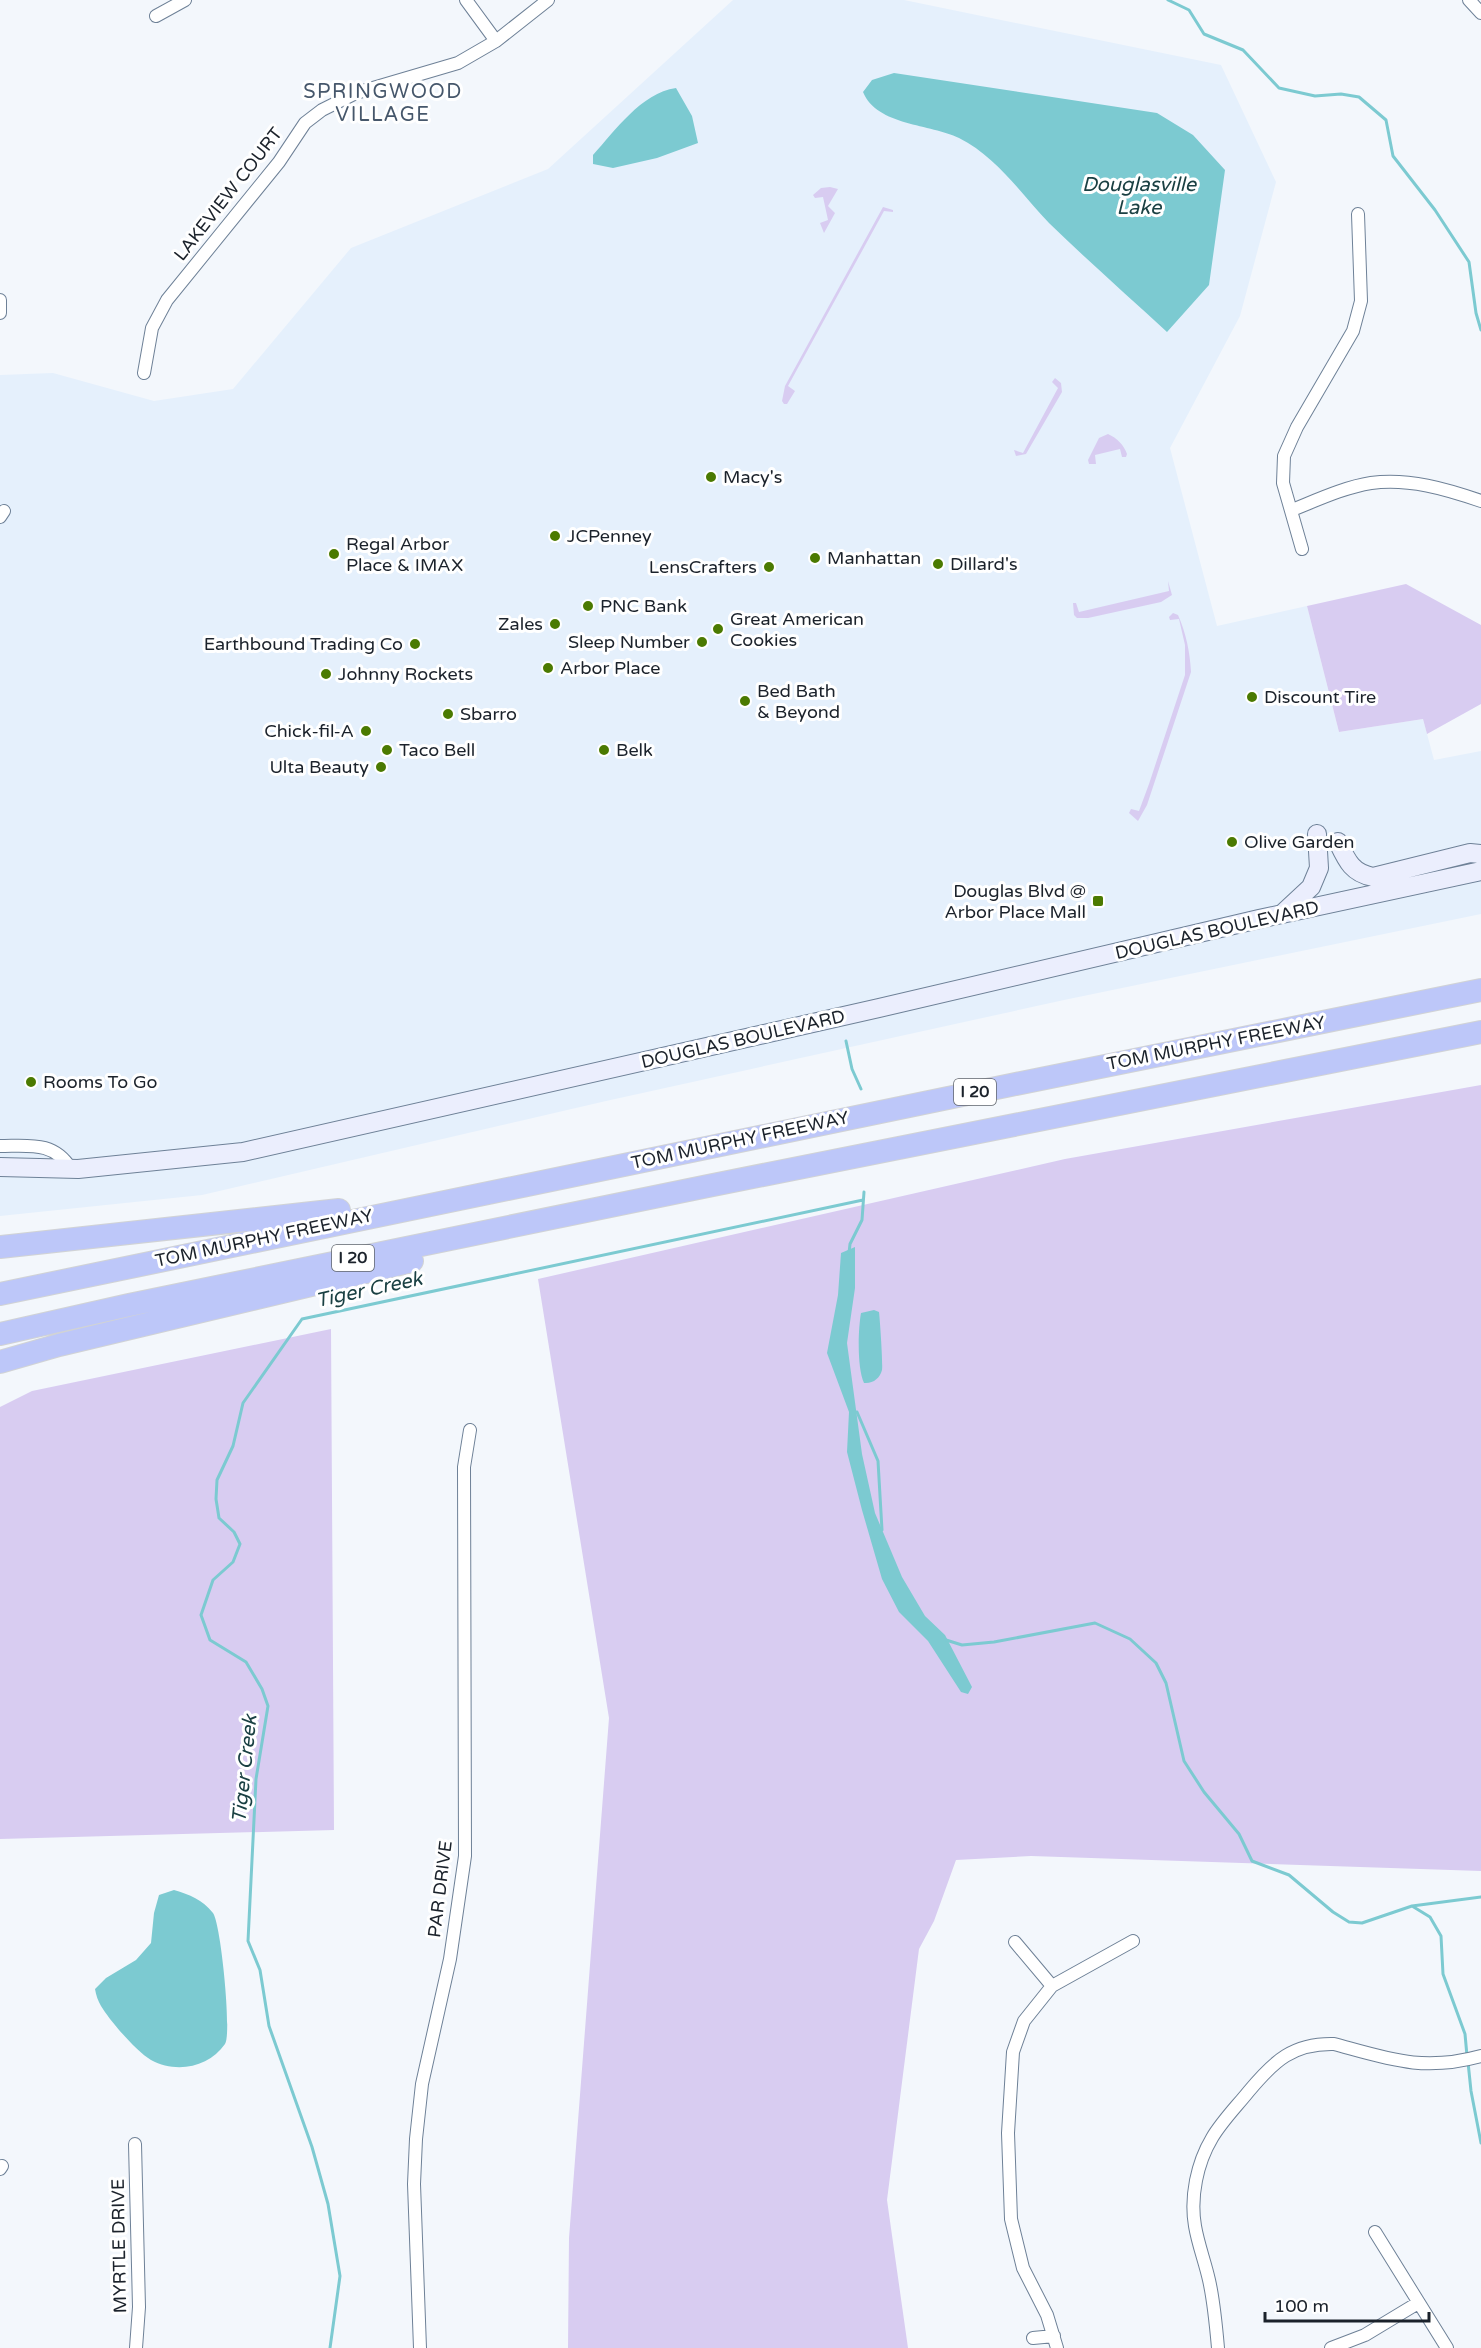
<svg xmlns="http://www.w3.org/2000/svg" width="1481" height="2348" font-family="'Varela Round',sans-serif">
	<rect width="100%" height="100%" fill="#f3f7fc"/>
	<path fill="#e5f0fc" d="M733,0H904L1221,65L1276,182L1240,316L1170,448L1217,626L1307,606L1339,732L1423,719L1434,760L1481,751V914L1064,1000L606,1101L202,1195L0,1216V375L53,373L154,401L233,389L351,248L548,169Z"/>
	<path fill="#d8ccf1" d="M830,187L838,189L828,206L835,213L824,233L820,223L828,220L823,197L815,198L813,195L821,188Z
		M883,207L893,210V212L884,211L788,386L795,391L787,404H784L782,401L785,386Z
		M1055,378L1061,383L1062,392L1026,454L1016,456L1014,450L1023,453L1058,388L1052,382Z
		M1108,434C1117,438 1124,445 1127,454L1126,457H1122L1120,449L1095,455L1096,464H1089L1088,460L1099,438Z
		M1168,581L1172,595L1161,602L1088,618H1077L1074,615L1073,603H1076L1079,612L1169,591Z
		M1406,584L1481,625V704L1427,734L1423,719L1339,732L1307,606Z
		M1173,613L1178,615C1186,633 1190,652 1191,672L1147,805L1138,821L1129,813L1131,809L1139,811L1149,784L1185,675V645L1179,619L1170,620L1169,617Z
		M1481,1085V1871L1031,1856L956,1860L934,1921L919,1949L887,2200L908,2348H568L569,2238L609,1718L538,1279L1065,1159Z
		M331,1329L334,1830L0,1839V1407L32,1391Z"/>
	<path fill="#7ccad1" d="M894,73L1157,113L1193,135L1225,170L1209,285L1167,332C1128,296 1087,260 1049,223C1021,194 997,157 959,138C931,124 877,126 863,92L872,80Z
		M676,88L692,116L698,143L657,158L613,168L593,164V155C615,131 641,93 676,88Z
		M855,1247V1288L847,1343L862,1454L875,1513L902,1577L925,1616L945,1635L972,1687L968,1694L961,1692L928,1641L899,1612L882,1579L862,1510L847,1452L849,1412L827,1353L838,1295L841,1253Z
		M874,1310L879,1312C880,1320 883,1364 882,1370C880,1378 873,1384 864,1383C857,1368 858,1330 861,1313Z
		M174,1890C190,1895 202,1899 213,1913C221,1924 232,2034 225,2044C209,2067 177,2074 151,2060C136,2051 110,2021 101,2006C98,2001 96,1995 95,1989L106,1978L136,1960L151,1943L154,1913L159,1895Z"/>
	<g fill="none" stroke-linecap="round" stroke-linejoin="round">
		<path stroke="#7ccad1" stroke-width="3" d="M1168,0L1189,10L1204,34L1243,50L1279,88L1315,96L1341,94L1359,97L1386,120L1393,156L1435,210L1469,262L1476,313L1481,330
			M846,1041L852,1069L861,1089
			M849,1253L850,1244L862,1220L864,1192
			M857,1412L878,1461L882,1530
			M946,1640L962,1645L994,1642L1095,1623L1130,1639L1156,1663L1166,1683L1184,1761L1204,1792L1239,1834L1252,1861L1289,1875L1333,1912L1349,1922L1362,1923L1412,1906L1481,1897
			M1412,1906L1430,1917L1441,1936L1443,1974L1465,2034L1467,2056
			M1468,2062L1471,2091L1481,2143
			M330,2348L340,2276L328,2204L312,2147L269,2026L260,1970L248,1941L256,1779L268,1706L262,1689L246,1662L210,1640L201,1615L213,1580L233,1562L240,1544L234,1532L219,1518L216,1499L217,1480L233,1446L243,1403L302,1319L863,1200"/>
		<g stroke="#6e8197" stroke-width="14">
			<path id="street" d="M466,0L496,41
				M1469,0L1481,13
				M156,16L185,0
				M0,300V313
				M144,373L152,328L167,300L279,162L305,123L322,110L356,93L458,63L496,41L548,0
				M1292,510C1317,500 1345,487 1371,483C1409,478 1446,489 1481,501
				M0,517L4,511
				M1302,549L1283,483L1284,456L1297,427L1353,331L1361,301L1358,214
				M0,1146C29,1146 54,1141 71,1169
				M1015,1942L1052,1986
				M135,2144L139,2307L136,2348
				M0,2169L2,2166
				M1375,2232L1447,2348
				M1033,2338L1054,2336
				M420,2348L414,2184L416,2139L422,2084L450,1959L465,1856L464,1467L470,1430
				M1057,2348L1047,2315L1023,2268L1011,2219L1008,2133L1013,2052L1024,2021L1052,1986L1133,1941
				M1218,2348C1216,2325 1214,2302 1209,2280C1205,2262 1198,2244 1195,2226C1190,2197 1197,2163 1212,2138C1222,2121 1237,2106 1249,2091C1274,2061 1293,2043 1334,2044C1389,2059 1423,2072 1481,2056
				M1331,2348L1365,2335L1418,2303"/>
		</g>
		<g stroke="#6e8197" stroke-width="20">
			<path id="secondary" d="M1338,842C1347,861 1352,873 1373,877L1470,853L1481,854
				M1282,914L1311,887L1319,868L1317,834
				M0,1167L78,1169L243,1152L879,1008L1259,919L1481,871"/>
		</g>
		<g stroke="#d1d3d5" stroke-width="24">
			<path id="highway" d="M0,1247L339,1210
				M0,1294L1006,1086L1481,990
				M0,1334L129,1305L708,1186L1481,1032
				M0,1362L59,1345L412,1261"/>
		</g>
		<use href="#street" stroke="#fff" stroke-width="12"/>
		<use href="#secondary" stroke="#ebeefd" stroke-width="18"/>
		<use href="#highway" stroke="#bdc7f9" stroke-width="22"/>
	</g>
	<g fill="#4b7a01" stroke="#fff" stroke-width="2">
		<circle cx="711" cy="477" r="6"/>
		<circle cx="555" cy="536" r="6"/>
		<circle cx="334" cy="554" r="6"/>
		<circle cx="815" cy="558" r="6"/>
		<circle cx="938" cy="564" r="6"/>
		<circle cx="769" cy="567" r="6"/>
		<circle cx="588" cy="606" r="6"/>
		<circle cx="555" cy="624" r="6"/>
		<circle cx="718" cy="629" r="6"/>
		<circle cx="702" cy="642" r="6"/>
		<circle cx="415" cy="644" r="6"/>
		<circle cx="548" cy="668" r="6"/>
		<circle cx="326" cy="674" r="6"/>
		<circle cx="1252" cy="697" r="6"/>
		<circle cx="745" cy="701" r="6"/>
		<circle cx="448" cy="714" r="6"/>
		<circle cx="366" cy="731" r="6"/>
		<circle cx="387" cy="750" r="6"/>
		<circle cx="604" cy="750" r="6"/>
		<circle cx="381" cy="767" r="6"/>
		<circle cx="1232" cy="842" r="6"/>
		<rect x="1092" y="895" width="12" height="12" rx="3"/>
		<circle cx="31" cy="1082" r="6"/>
	</g>
	<g text-anchor="middle" dominant-baseline="central" stroke-width="6" stroke-linejoin="round" paint-order="stroke">
		<g fill="#fff" stroke="#5f646b" stroke-width="1.5">
			<rect x="954" y="1079" width="42" height="26" rx="4.5"/>
			<rect x="332" y="1245" width="42" height="26" rx="4.5"/>
		</g>
		<g font-size="16" font-weight="bold" fill="#1b222b">
			<text x="975" y="1092">I 20</text>
			<text x="353" y="1258">I 20</text>
		</g>
		<g font-size="18" fill="#1b222b" stroke="#fff">
			<text transform="translate(228 194) rotate(-52)">LAKEVIEW COURT</text>
			<text transform="translate(1217 930) rotate(-13)">DOUGLAS BOULEVARD</text>
			<text transform="translate(743 1039) rotate(-13)">DOUGLAS BOULEVARD</text>
			<text transform="translate(1216 1043) rotate(-11)">TOM MURPHY FREEWAY</text>
			<text transform="translate(740 1140) rotate(-12)">TOM MURPHY FREEWAY</text>
			<text transform="translate(264 1238) rotate(-12)">TOM MURPHY FREEWAY</text>
			<text transform="translate(440 1889) rotate(-83)">PAR DRIVE</text>
			<text transform="translate(119 2246) rotate(-91)">MYRTLE DRIVE</text>
		</g>
		<g font-size="18" fill="#1b222b" stroke="#fff" text-anchor="start">
			<text x="723" y="477">Macy's</text>
			<text x="567" y="536">JCPenney</text>
			<text x="346" y="544">Regal Arbor<tspan x="346" dy="21">Place &amp; IMAX</tspan></text>
			<text x="827" y="558">Manhattan</text>
			<text x="950" y="564">Dillard's</text>
			<text x="757" y="567" text-anchor="end">LensCrafters</text>
			<text x="600" y="606">PNC Bank</text>
			<text x="730" y="619">Great American<tspan x="730" dy="21">Cookies</tspan></text>
			<text x="543" y="624" text-anchor="end">Zales</text>
			<text x="690" y="642" text-anchor="end">Sleep Number</text>
			<text x="403" y="644" text-anchor="end">Earthbound Trading Co</text>
			<text x="560" y="668">Arbor Place</text>
			<text x="338" y="674">Johnny Rockets</text>
			<text x="757" y="691">Bed Bath<tspan x="757" dy="21">&amp; Beyond</tspan></text>
			<text x="1264" y="697">Discount Tire</text>
			<text x="460" y="714">Sbarro</text>
			<text x="354" y="731" text-anchor="end">Chick-fil-A</text>
			<text x="399" y="750">Taco Bell</text>
			<text x="616" y="750">Belk</text>
			<text x="369" y="767" text-anchor="end">Ulta Beauty</text>
			<text x="1244" y="842">Olive Garden</text>
			<text x="1086" y="891" text-anchor="end">Douglas Blvd @<tspan x="1086" dy="21">Arbor Place Mall</tspan></text>
			<text x="43" y="1082">Rooms To Go</text>
		</g>
		<g font-size="20" letter-spacing="1.5" fill="#46576b" stroke="#fff">
			<text x="383" y="92">SPRINGWOOD<tspan x="383" dy="23">VILLAGE</tspan></text>
		</g>
		<g font-size="20" font-style="italic" fill="#1a4043" stroke="#fff">
			<text x="1139" y="185">Douglasville<tspan x="1139" dy="23">Lake</tspan></text>
			<text transform="translate(369 1290) rotate(-12)">Tiger Creek</text>
			<text transform="translate(245 1769) rotate(-84)">Tiger Creek</text>
		</g>
	</g>
	<path d="M1265 2312v9h164v-9" fill="none" stroke="#1b222b" stroke-width="3"/>
	<text x="1274" y="2312" font-size="18" fill="#1b222b" stroke="#ffffff" stroke-width="4.5" paint-order="stroke">100 m</text>
</svg>
